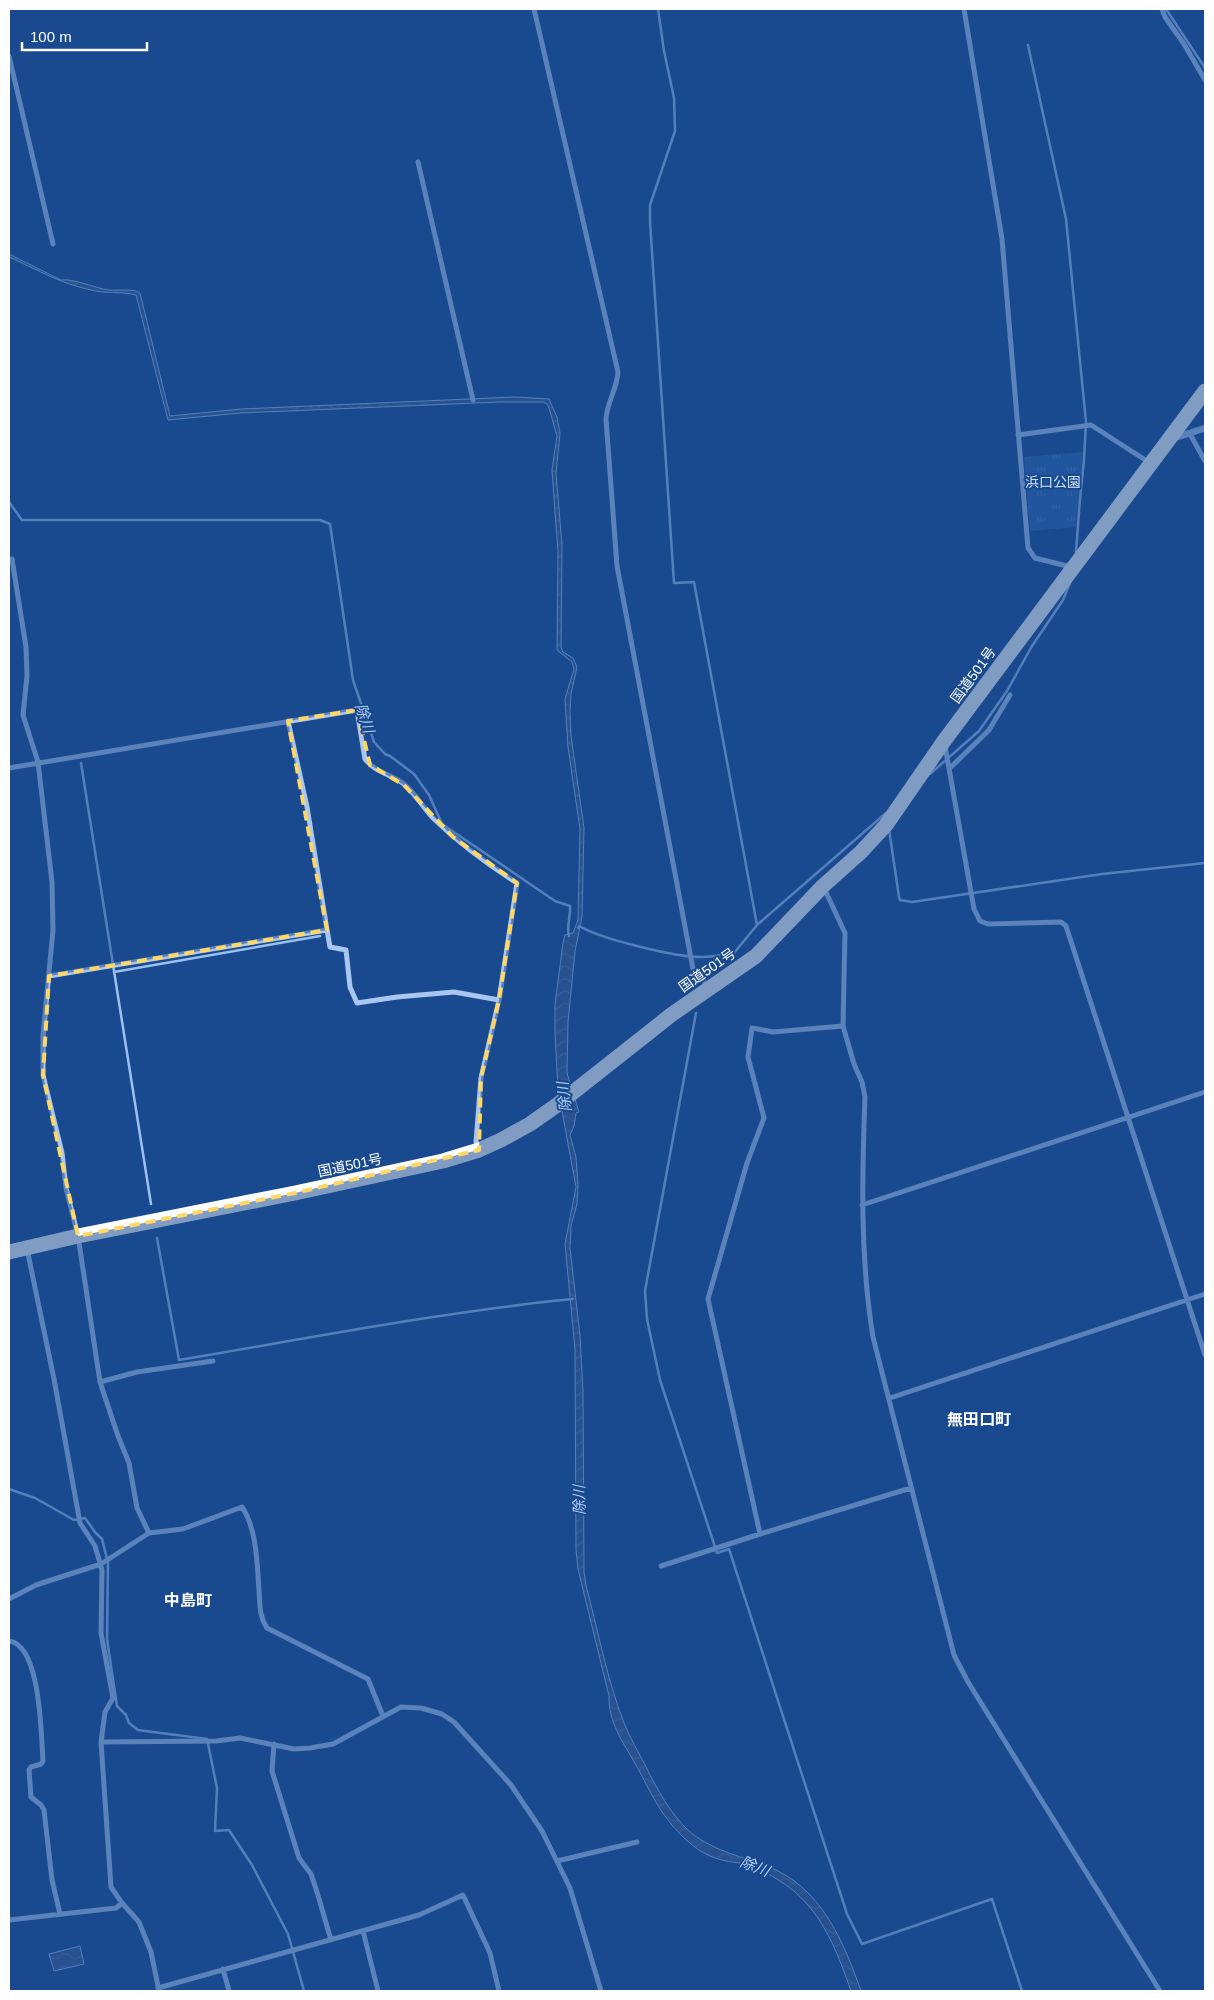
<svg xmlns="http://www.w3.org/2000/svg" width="1214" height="2000" font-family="Arial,'Noto Sans JP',sans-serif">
	<defs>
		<pattern id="park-tufts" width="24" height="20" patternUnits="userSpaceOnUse" patternTransform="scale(1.25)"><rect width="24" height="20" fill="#2c63ae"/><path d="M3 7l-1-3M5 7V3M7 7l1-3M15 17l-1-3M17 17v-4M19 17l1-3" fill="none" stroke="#4c7aba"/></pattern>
		<pattern id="water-waves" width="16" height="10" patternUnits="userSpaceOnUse" patternTransform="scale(1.25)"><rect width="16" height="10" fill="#385b8f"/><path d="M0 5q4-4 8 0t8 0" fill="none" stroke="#5674a0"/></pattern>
	</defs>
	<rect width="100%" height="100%" fill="#194a90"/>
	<path fill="url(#park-tufts)" d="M1083,452L1076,527L1030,531L1024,457Z"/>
	<path fill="url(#water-waves)" stroke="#9ac0f1" d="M9,254L61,280C72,278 95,288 109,290C119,291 132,288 140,293L170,416L241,409L515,397L549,399L557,417L560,433L556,473L562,545L561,647L563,652L573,658L577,667L571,694L570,713L571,736L584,828L582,917L575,951L568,1022L567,1073L579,1112L576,1113L574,1126L570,1135L576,1157L578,1186L577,1204L571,1226L570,1248L580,1336L583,1392L584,1572L586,1585C598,1631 607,1679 624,1723C630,1738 639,1753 646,1767C657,1789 670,1813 688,1830C710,1850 740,1856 767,1866C821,1887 843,1940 861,1991H851C839,1957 825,1918 796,1893C782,1881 762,1869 744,1864C728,1861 719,1861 704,1853C696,1849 690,1843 683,1837C658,1812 652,1794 636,1765C623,1742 608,1722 609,1696L578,1569L576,1550L575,1349L565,1244L576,1187L558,1089L555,1034V1004L563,943L565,935L573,933L578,920L580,829L568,747L565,699L574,669L572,662L557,650L558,552L552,470L557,436L549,408L547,404L543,402H500L240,413L168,420L136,295C122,291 105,294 91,290C61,284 36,269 9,257Z
		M80,1946L84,1964L54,1971L49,1954Z"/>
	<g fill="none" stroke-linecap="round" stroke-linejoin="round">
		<path stroke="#9ac0f1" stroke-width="2.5" d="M658,9L664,51L674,98L675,131L650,205V222L674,583L694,582L757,925
			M1166,9L1205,68
			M1028,45L1066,219L1086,422L1084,460L1080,499L1076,552
			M1183,433L1205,426
			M9,502L22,520H320L330,524L353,680L374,742L385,754L390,756L414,774L429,795L442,824L555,901L570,906C571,916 566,927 569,936
			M81,763L151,1204
			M930,774L979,731L1007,691L1032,646L1063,600L1070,583
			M889,829L899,897L900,900L912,902L1102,874L1205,863
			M578,928L579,926C601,939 678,958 703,957C714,957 724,954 734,953L757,925L886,813
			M114,972L320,936
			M696,1013L645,1291L647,1319L660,1380L717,1553L729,1549L847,1914L862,1944L992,1899L1022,1991
			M157,1238L179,1360C310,1338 441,1312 573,1299
			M9,1489L35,1498L74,1520L85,1518L95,1532L102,1539L108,1563L107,1639L117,1706L126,1715L129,1723L138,1730L207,1739L217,1788L215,1831L229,1830L252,1865L288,1934L304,1991"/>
		<path stroke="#a8c6ef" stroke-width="5" d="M534,9L618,372C617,389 607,402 606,419L617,566L693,969L708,986
			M964,9L1002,239L1028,548L1035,558L1071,567
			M1162,9L1165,17L1184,44L1205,80
			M9,56L53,244
			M418,162L473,400
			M1190,434L1205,429
			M1018,435L1091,425L1150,463
			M1173,439L1190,434L1205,461
			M12,559L26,647L27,676L23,715L38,762L52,882L53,930L43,1036V1075L62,1153L66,1188L78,1236L100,1382L118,1436L129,1463L137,1508L149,1533
			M288,721L307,807L327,930
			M945,746L974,909L980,921L988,924L1061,922L1066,926L1205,1355
			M9,768L357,710L365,759C375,772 392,775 404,784C416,794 424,809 434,819C460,844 487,864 517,883L499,1000L481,1078L476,1142L478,1148
			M949,769L989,730L1010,695
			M824,888L845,933L843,1026L854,1064L862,1082L865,1097C862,1177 860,1258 873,1337L954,1655L968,1682L1160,1991
			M49,976L327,930L330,947L346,950L350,987L357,1003L397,997L454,992L499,1000
			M862,1205L1205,1092
			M27,1249L54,1379L80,1523L95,1546L102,1570L101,1633L113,1698L105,1712L101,1742L111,1887L122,1903L139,1922L151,1952L159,1991
			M100,1382L137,1372L213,1361
			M890,1398L1205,1294
			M760,1534L708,1299L747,1163L764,1118L748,1057L752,1028L773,1032L843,1026
			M661,1566L760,1534L911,1488
			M9,1599L36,1585L101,1564L149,1533L183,1529L242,1507C257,1529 257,1564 259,1590C260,1604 259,1616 267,1628L368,1679L383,1716
			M9,1641C41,1645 41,1735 43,1761L41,1764L31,1767L29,1770L31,1797L41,1805L44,1810L52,1880L60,1914
			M101,1742L216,1741L240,1738L294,1749L310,1748L333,1744L401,1707L421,1708L442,1714L454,1722L511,1785L542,1831L570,1888L601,1991
			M274,1744L272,1771L299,1858L311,1874L317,1892L331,1940
			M557,1861L637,1842
			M9,1920L116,1908L122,1903
			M363,1931L378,1991
			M223,1969L229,1991
			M158,1988L419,1915L463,1895L490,1953L499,1991"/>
		<path stroke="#fff" stroke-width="15" d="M9,1252L78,1236L295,1193L443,1161L479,1150L501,1140L530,1124L557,1105L671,1015L756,956L823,886L861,852L886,825L944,741L1205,391"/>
	</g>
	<path d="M0 0H1214V2000H0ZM357,710L370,765L404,785L453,837L517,883L499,1000L481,1078L479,1150L295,1193L78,1236L43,1075L49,976L327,930L288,721Z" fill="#194a90" fill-opacity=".55" fill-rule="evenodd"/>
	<path fill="none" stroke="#ffd765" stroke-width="4" stroke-dasharray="10 6" stroke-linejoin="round" d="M357,710L370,765L404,785L453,837L517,883L499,1000L481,1078L479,1150L295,1193L78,1236L43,1075L49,976L327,930L288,721Z"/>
	<g text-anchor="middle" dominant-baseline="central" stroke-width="4" stroke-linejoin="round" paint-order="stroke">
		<g font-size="14" fill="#cee1fb" stroke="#194a90">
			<text x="1053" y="482">浜口公園</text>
		</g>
		<g font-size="14" fill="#fff" stroke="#194a90">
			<text transform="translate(973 675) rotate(-54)">国道501号</text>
			<text transform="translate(707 970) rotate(-35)">国道501号</text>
			<text transform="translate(350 1165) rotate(-12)">国道501号</text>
		</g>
		<g font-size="15" font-style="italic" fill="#b4d0f6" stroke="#194a90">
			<text transform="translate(365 718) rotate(72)">除川</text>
			<text transform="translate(564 1097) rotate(-97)">除川</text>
			<text transform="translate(579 1500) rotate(-91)">除川</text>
			<text transform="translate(755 1866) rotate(21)">除川</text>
		</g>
		<g font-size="16" font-weight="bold" fill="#fff" stroke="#194a90">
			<text x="979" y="1419">無田口町</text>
			<text x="188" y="1600">中島町</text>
		</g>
	</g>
	<rect width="1214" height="2000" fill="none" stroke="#ffffff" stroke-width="20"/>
	<path d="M22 42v8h125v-8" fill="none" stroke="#ffffff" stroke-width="2.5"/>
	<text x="30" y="42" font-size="15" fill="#ffffff" stroke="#194a90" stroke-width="4" paint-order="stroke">100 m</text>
</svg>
